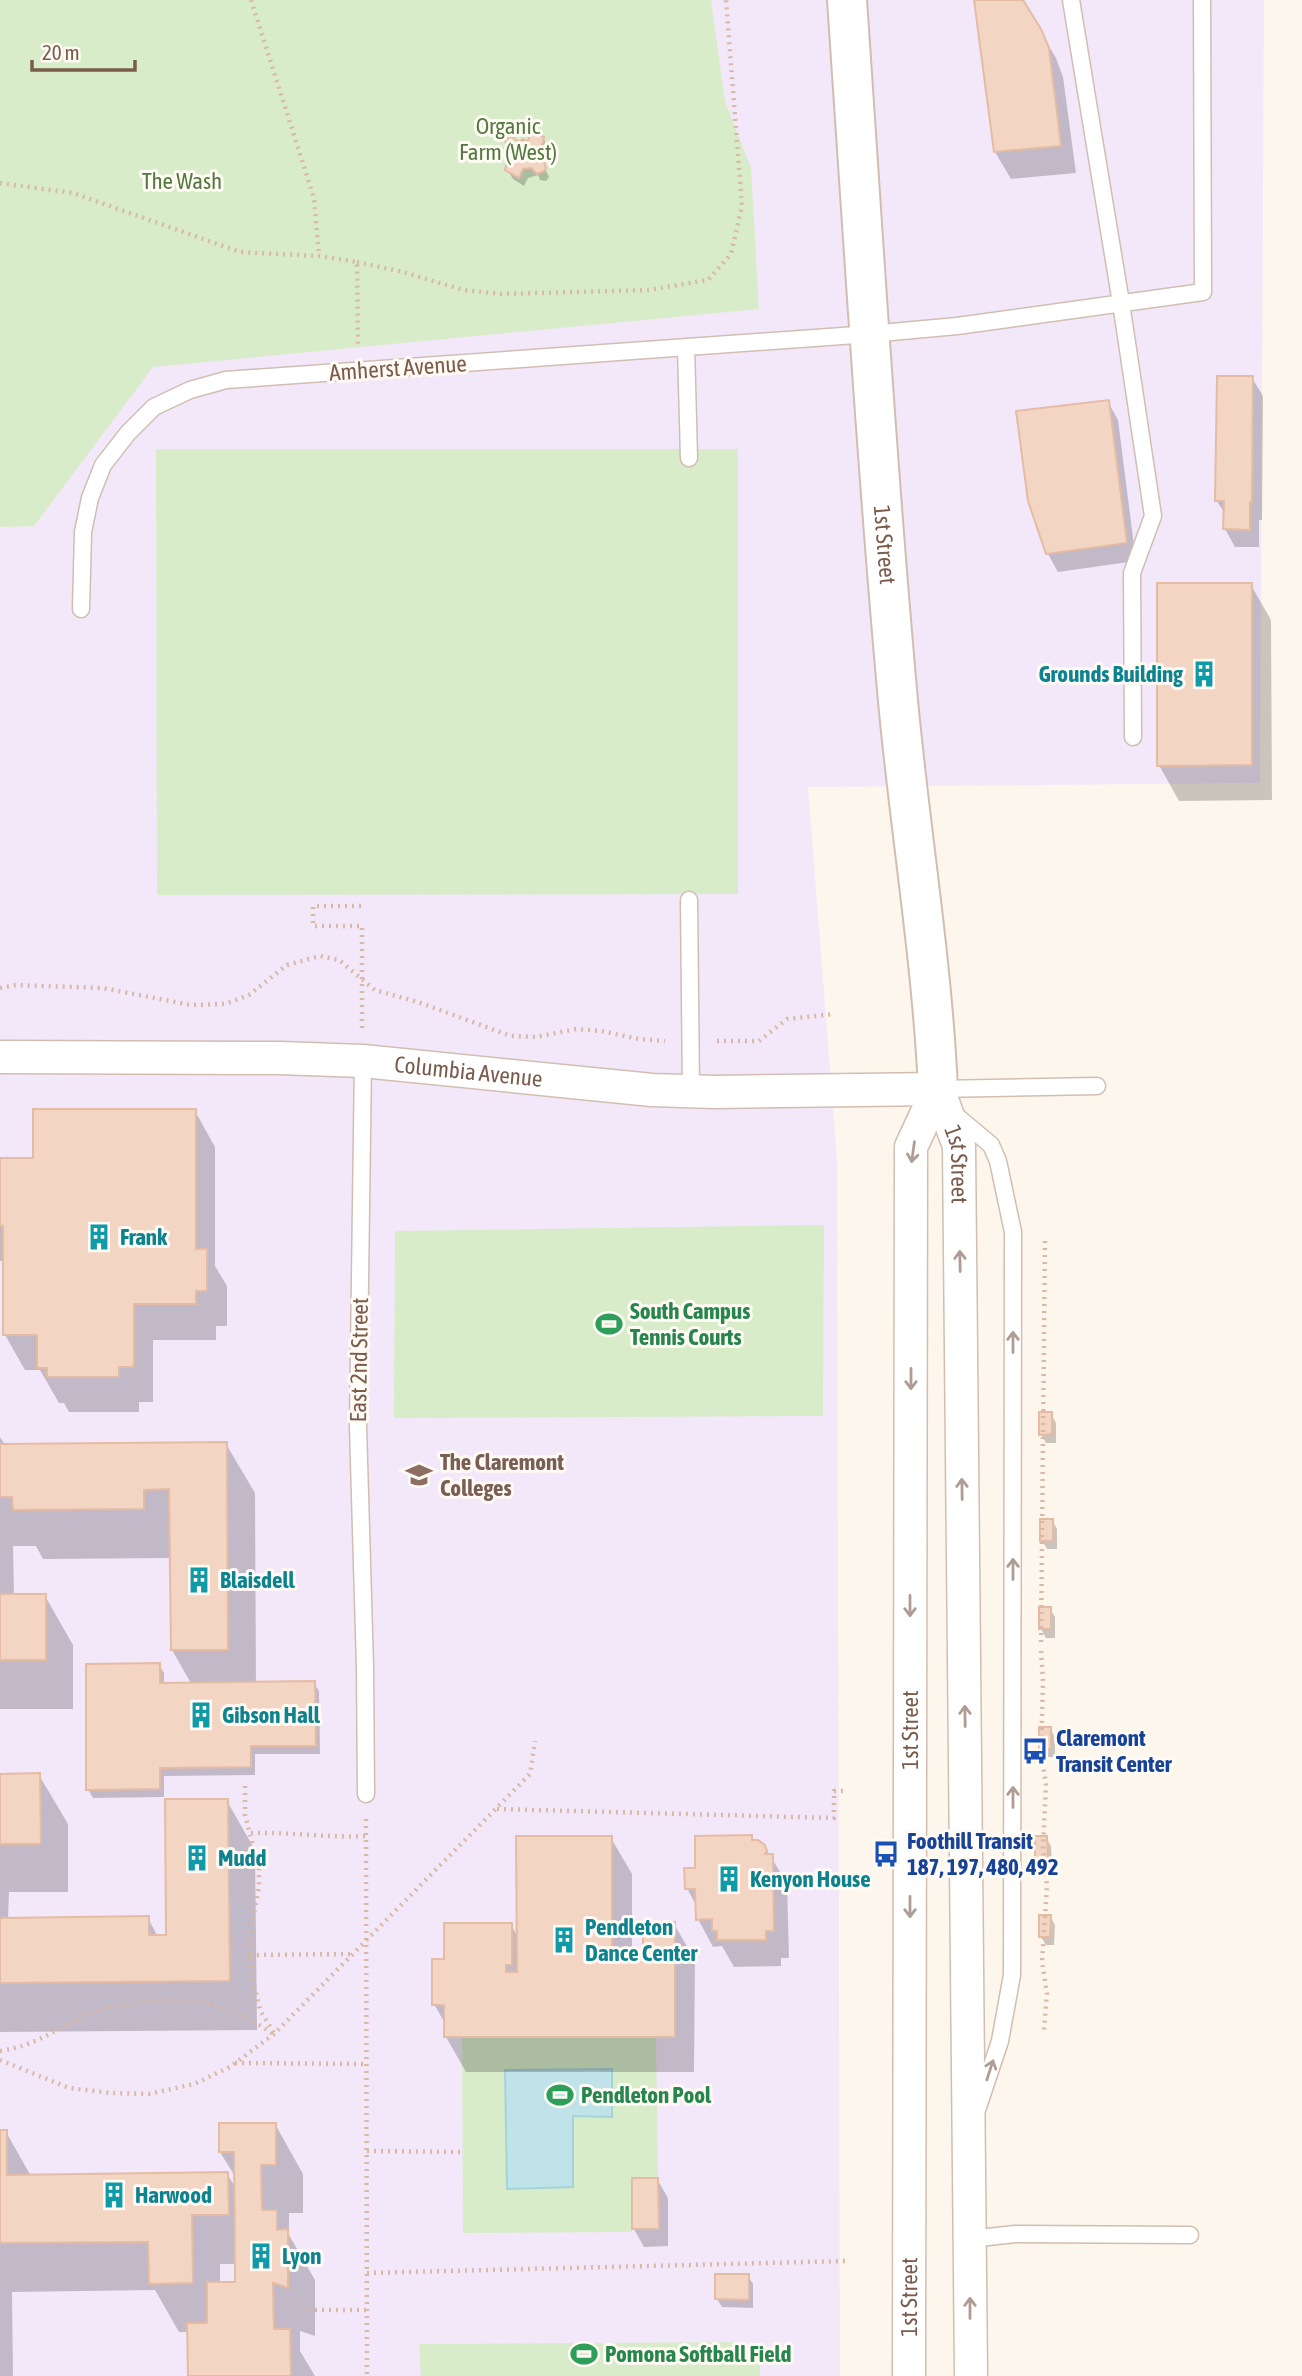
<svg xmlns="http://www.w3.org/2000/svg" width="1302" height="2376" font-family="'Asap Condensed',sans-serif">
	<rect width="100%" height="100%" fill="#fdf6ec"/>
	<path fill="#f3e8fa" d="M0,0H1264L1260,783L808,787L837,1159L840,2376H0Z"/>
	<path fill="#d8ecc9" d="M0,0H711L725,101L751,168L759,309L153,367L34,526L0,527Z
		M156,449H738V894L157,895Z
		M824,1225L823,1416L394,1418L395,1231Z
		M462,2037H656L658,2178H632V2232L463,2233Z
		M733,2342L760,2365V2376H421L419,2344Z"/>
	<path fill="#bfe3e8" stroke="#a5d3da" stroke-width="2" d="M612,2069V2117L573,2116V2187L507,2189L505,2070Z"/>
	<path fill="#0003" fill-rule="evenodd" d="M976,0H1021L1056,58L1063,77L1076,173L1011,179L995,152Z
		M543,138L548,147L547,152L542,158L543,164L549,177L546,181L540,180L538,175L528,178L524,186L513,179L507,169L514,164L513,155L508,148L519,144L529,145Z
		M1218,377L1252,378L1263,396L1262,520H1259V547H1235L1225,529V514L1217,501Z
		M1108,402L1118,420L1136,561L1058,572L1048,554Z
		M1251,585L1271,620L1272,800L1179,801L1159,765Z
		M195,1111L215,1147V1266L227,1286V1326H216V1340H153V1402H139V1412H69L64,1403H59L40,1370H25L5,1335V1261H0V1160H35Z
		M1051,1414L1056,1423V1443H1046L1041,1434Z
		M0,1437L5,1445L226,1444L255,1493L256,1684L314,1683L319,1691L320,1754H255V1775L164,1776V1797L93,1798L88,1789L159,1665L164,1673V1685H192L172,1650V1558L43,1559L36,1546H13L14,1596H45L73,1645V1709H0Z
		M1052,1520L1057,1529V1549H1047L1042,1540Z
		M1050,1609L1055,1617V1638H1046L1041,1629Z
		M1050,1729L1055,1737V1757H1046L1041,1749Z
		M0,1775H39L68,1824V1892H9L8,1919L148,1918L158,1937H168L227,1801L255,1850L257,2030L0,2032Z
		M751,1836L754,1842L764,1846L787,1883L789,1958H781V1966L734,1967L722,1946L713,1947L698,1919L697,1907L687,1888L696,1870Z
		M611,1838L632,1874V1957H644L674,1924L695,1960L694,2072H466L446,2037V2025L434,2004L446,1961L511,1925L519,1939Z
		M1046,1838L1051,1846L1052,1866L1042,1867L1037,1858Z
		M1050,1916L1055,1925L1054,1945H1046L1041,1937Z
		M275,2124L303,2174V2213H289V2235L315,2280V2336L300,2331V2351L315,2376H189V2332H179L155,2290L12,2292L13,2376H0V2132H6L31,2176L227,2174L236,2188V2178L220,2152ZM220,2264H236L237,2284H220Z
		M657,2179L668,2198V2246L644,2247L634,2229Z
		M748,2276L753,2284V2308L722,2307L717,2299Z"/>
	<path fill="#f3d5c3" stroke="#e6bba3" stroke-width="2" d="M974,0H1023L1041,29L1049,48L1061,146L994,152Z
		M534,133L544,137L543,143L538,149L539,159L543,160L546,168L544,171L537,174L531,168L523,169L519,178L505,170L506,165L512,163L510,150L507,148L505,140L511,136L519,142L523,139L528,142L529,136Z
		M1217,376H1253L1252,502H1250V530L1223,529L1224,501H1215Z
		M1109,400L1127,543L1046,554L1028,501L1016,411Z
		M1157,583H1252V765L1157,766Z
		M33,1109H196V1249H207V1291H196V1304H134V1367H119V1377H47V1368H37V1335H3V1226H0V1158H33Z
		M1039,1412H1052V1434L1039,1435Z
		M227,1442L228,1650H171L169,1489L144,1490V1509L13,1510L12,1497H0V1444Z
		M1040,1519H1053V1541H1040Z
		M0,1594H46V1660H0Z
		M1039,1607H1051V1629H1039Z
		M160,1663V1683L315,1681L316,1746H251V1767L160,1768V1789L86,1790V1664Z
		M1039,1727H1051V1749H1039Z
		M40,1773L41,1844H0V1774Z
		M165,1799H228L230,1981L0,1983V1918L149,1916V1935H166Z
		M752,1835V1840H758L765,1845L767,1851L765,1854H773L774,1931H766V1940H717V1931H712V1919L696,1920L695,1889H685L684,1868H695V1836Z
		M516,1836H612V1956H643V1922H675V2037H444V2005H432V1959H444V1923H512V1965H506V1972H517Z
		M1035,1836H1047L1048,1858H1035Z
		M1039,1915H1051L1050,1937H1039Z
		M219,2123H276V2165H261L262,2210H277V2230L288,2229V2288L273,2283L274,2329H290L291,2376H188L187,2323H207V2282H235L234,2152H219Z
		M0,2130H7V2175L228,2172L229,2215H192L193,2283L149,2284L148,2242L0,2243Z
		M632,2178H658L659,2229H632Z
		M715,2274H749V2300L715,2299Z"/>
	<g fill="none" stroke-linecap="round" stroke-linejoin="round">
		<g stroke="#d1beb0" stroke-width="19">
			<path id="service" d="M1071,0L1121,303L1153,516L1132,573L1133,737
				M686,347L689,458
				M81,609L83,532L90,498L103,465L128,433L154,407L190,390L226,380L870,334L957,326L1203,292L1202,0
				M689,900L691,1091
				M363,1061L358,1426L365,1667L366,1794
				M938,1089L1097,1086
				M954,1114L991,1145L998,1161L1013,1232L1012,1975L1000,2041L977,2110
				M970,2239L1015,2234L1190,2235"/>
		</g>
		<g stroke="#d1beb0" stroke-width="35">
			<g id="minor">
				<path id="s1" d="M0,1057L280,1058L363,1061L652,1090L714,1092L938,1089"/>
				<path id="s2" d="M938,1089L959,1146L971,2376"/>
				<path id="s3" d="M909,2376L911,1147L938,1089"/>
			</g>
		</g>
		<g stroke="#d1beb0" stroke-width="42">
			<g id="tertiary">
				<path id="s4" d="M847,0C863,234 877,468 898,701C910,830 932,959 938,1089"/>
			</g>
		</g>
		<path stroke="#d9b8a5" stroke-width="4.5" stroke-dasharray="2 5" stroke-linecap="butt" d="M251,0L314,198L319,256
			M0,183L73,193L240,252L319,256L357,262L358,345
			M357,262L403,272L463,290L502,294L649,290L708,280L731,254L742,206L726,0
			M361,906H313V926H362V1029
			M0,988L16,985L103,988L191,1005L225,1004L249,995L287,965L320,956L339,960L375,990L418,1002L511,1036L536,1037L576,1029L601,1031L639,1039L665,1041
			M717,1041H759L787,1019L834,1014
			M1041,1642L1045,1237
			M1041,1651L1043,1681L1041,1753L1046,1784L1043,1847L1047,1887L1042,1962L1047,1993L1044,2030
			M245,1786V1815L259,1869V1887L250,1934L251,1971L260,2010L274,2033
			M497,1809L834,1818V1791H846
			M366,1819L367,2376
			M251,1833C290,1832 328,1838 366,1836
			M250,1955L350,1954
			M0,2051C38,2045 51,2031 84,2016C117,2000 187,1995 221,2007C240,2013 258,2023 273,2034
			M0,2060L69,2088L111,2093L149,2094L194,2084L230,2067L274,2034L530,1774L535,1741
			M235,2063L367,2064
			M367,2151L462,2152
			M367,2273L847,2261
			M308,2310H367"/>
		<use href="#service" stroke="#fff" stroke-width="16"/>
		<use href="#minor" stroke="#fff" stroke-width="32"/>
		<use href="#tertiary" stroke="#fff" stroke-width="38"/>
	</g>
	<defs><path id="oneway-shaft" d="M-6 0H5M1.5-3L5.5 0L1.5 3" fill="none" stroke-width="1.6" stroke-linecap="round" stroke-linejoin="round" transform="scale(1.75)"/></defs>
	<g stroke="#af9d94">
		<use href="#oneway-shaft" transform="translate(913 1152) rotate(98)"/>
		<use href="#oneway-shaft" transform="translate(960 1261) rotate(-91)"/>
		<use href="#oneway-shaft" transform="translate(1013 1342) rotate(-90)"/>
		<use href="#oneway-shaft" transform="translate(911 1379) rotate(90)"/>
		<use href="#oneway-shaft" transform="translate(962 1489) rotate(-91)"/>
		<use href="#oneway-shaft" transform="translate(1013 1569) rotate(-90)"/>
		<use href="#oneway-shaft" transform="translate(910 1606) rotate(90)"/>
		<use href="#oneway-shaft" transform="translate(965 1716) rotate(-91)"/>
		<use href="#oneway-shaft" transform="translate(1013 1797) rotate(-90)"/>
		<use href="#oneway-shaft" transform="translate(910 1907) rotate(90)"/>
		<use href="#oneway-shaft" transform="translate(990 2070) rotate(-72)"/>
		<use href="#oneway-shaft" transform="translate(970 2308) rotate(-90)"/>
	</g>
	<defs>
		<g id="building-bare" transform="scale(2.1)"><path d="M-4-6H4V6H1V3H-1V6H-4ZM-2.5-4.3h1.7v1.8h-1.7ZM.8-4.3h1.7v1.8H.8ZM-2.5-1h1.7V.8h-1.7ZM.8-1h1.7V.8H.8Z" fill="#0f9aa8" stroke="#fffaf3" stroke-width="2.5" paint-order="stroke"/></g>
		<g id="stadium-bare" transform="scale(2.1)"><path d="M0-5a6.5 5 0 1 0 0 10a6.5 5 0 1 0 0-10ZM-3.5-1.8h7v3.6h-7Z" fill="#2e9e5b" stroke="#fffaf3" stroke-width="2.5" paint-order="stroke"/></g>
		<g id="university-bare" transform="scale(2.1)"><path d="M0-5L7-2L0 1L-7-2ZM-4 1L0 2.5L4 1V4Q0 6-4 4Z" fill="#8d6e63" stroke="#fffaf3" stroke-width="2.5" paint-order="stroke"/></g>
		<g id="bus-bare" transform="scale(2.1)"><path d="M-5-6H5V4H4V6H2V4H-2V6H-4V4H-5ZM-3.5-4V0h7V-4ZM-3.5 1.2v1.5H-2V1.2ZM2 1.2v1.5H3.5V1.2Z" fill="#1a4fb4" stroke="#fffaf3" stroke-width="2.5" paint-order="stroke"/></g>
	</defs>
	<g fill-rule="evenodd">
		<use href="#building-bare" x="1204" y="674"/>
		<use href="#building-bare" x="99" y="1237"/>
		<use href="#stadium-bare" x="609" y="1324"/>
		<use href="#university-bare" x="419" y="1475"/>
		<use href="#building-bare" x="199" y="1580"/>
		<use href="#building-bare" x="201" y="1715"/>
		<use href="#bus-bare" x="1035" y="1751"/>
		<use href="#bus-bare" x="886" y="1854"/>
		<use href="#building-bare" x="197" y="1858"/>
		<use href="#building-bare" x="729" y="1879"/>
		<use href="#building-bare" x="564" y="1940"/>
		<use href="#stadium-bare" x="560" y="2095"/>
		<use href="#building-bare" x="114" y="2195"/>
		<use href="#building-bare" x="261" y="2256"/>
		<use href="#stadium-bare" x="584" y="2354"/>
	</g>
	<g text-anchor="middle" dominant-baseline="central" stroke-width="6" stroke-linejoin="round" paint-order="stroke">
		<g font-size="23" fill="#537a41" stroke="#fffaf3">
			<text x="508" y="126">Organic<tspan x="508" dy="26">Farm (West)</tspan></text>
			<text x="182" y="181">The Wash</text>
		</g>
		<g font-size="23" fill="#7a5c4d" stroke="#fffaf3">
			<text transform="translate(398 368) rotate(-4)">Amherst Avenue</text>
			<text stroke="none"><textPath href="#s4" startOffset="546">1st Street</textPath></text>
			<text stroke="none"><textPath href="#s1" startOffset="469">Columbia Avenue</textPath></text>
			<text stroke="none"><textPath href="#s2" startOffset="79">1st Street</textPath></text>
			<text transform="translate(359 1360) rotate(-89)">East 2nd Street</text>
			<text stroke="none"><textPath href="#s3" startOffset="646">1st Street</textPath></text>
			<text stroke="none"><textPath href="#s3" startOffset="79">1st Street</textPath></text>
		</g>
		<g font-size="23" font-weight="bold" fill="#0d838f" stroke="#fffaf3" text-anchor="start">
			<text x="1183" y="674" text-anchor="end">Grounds Building</text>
			<text x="120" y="1237">Frank</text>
			<text x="220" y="1580">Blaisdell</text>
			<text x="222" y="1715">Gibson Hall</text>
			<text x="218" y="1858">Mudd</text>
			<text x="750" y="1879">Kenyon House</text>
			<text x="585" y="1927">Pendleton<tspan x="585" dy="26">Dance Center</tspan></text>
			<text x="135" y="2195">Harwood</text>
			<text x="282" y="2256">Lyon</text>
		</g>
		<g font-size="23" font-weight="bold" fill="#27864d" stroke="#fffaf3" text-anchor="start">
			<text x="630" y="1311">South Campus<tspan x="630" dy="26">Tennis Courts</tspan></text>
			<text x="581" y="2095">Pendleton Pool</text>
			<text x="605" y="2354">Pomona Softball Field</text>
		</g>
		<g font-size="23" font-weight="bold" fill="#785e54" stroke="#fffaf3" text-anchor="start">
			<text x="440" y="1462">The Claremont<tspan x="440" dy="26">Colleges</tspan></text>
		</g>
		<g font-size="23" font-weight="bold" fill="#164399" stroke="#fffaf3" text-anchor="start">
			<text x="1056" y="1738">Claremont<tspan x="1056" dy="26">Transit Center</tspan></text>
			<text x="907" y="1841">Foothill Transit<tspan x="907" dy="26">187, 197, 480, 492</tspan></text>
		</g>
	</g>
	<path d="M32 60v10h103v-10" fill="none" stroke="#7a5c4d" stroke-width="3.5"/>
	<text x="42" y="60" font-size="21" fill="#7a5c4d" stroke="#fffaf3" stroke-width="5" paint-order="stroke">20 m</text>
</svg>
